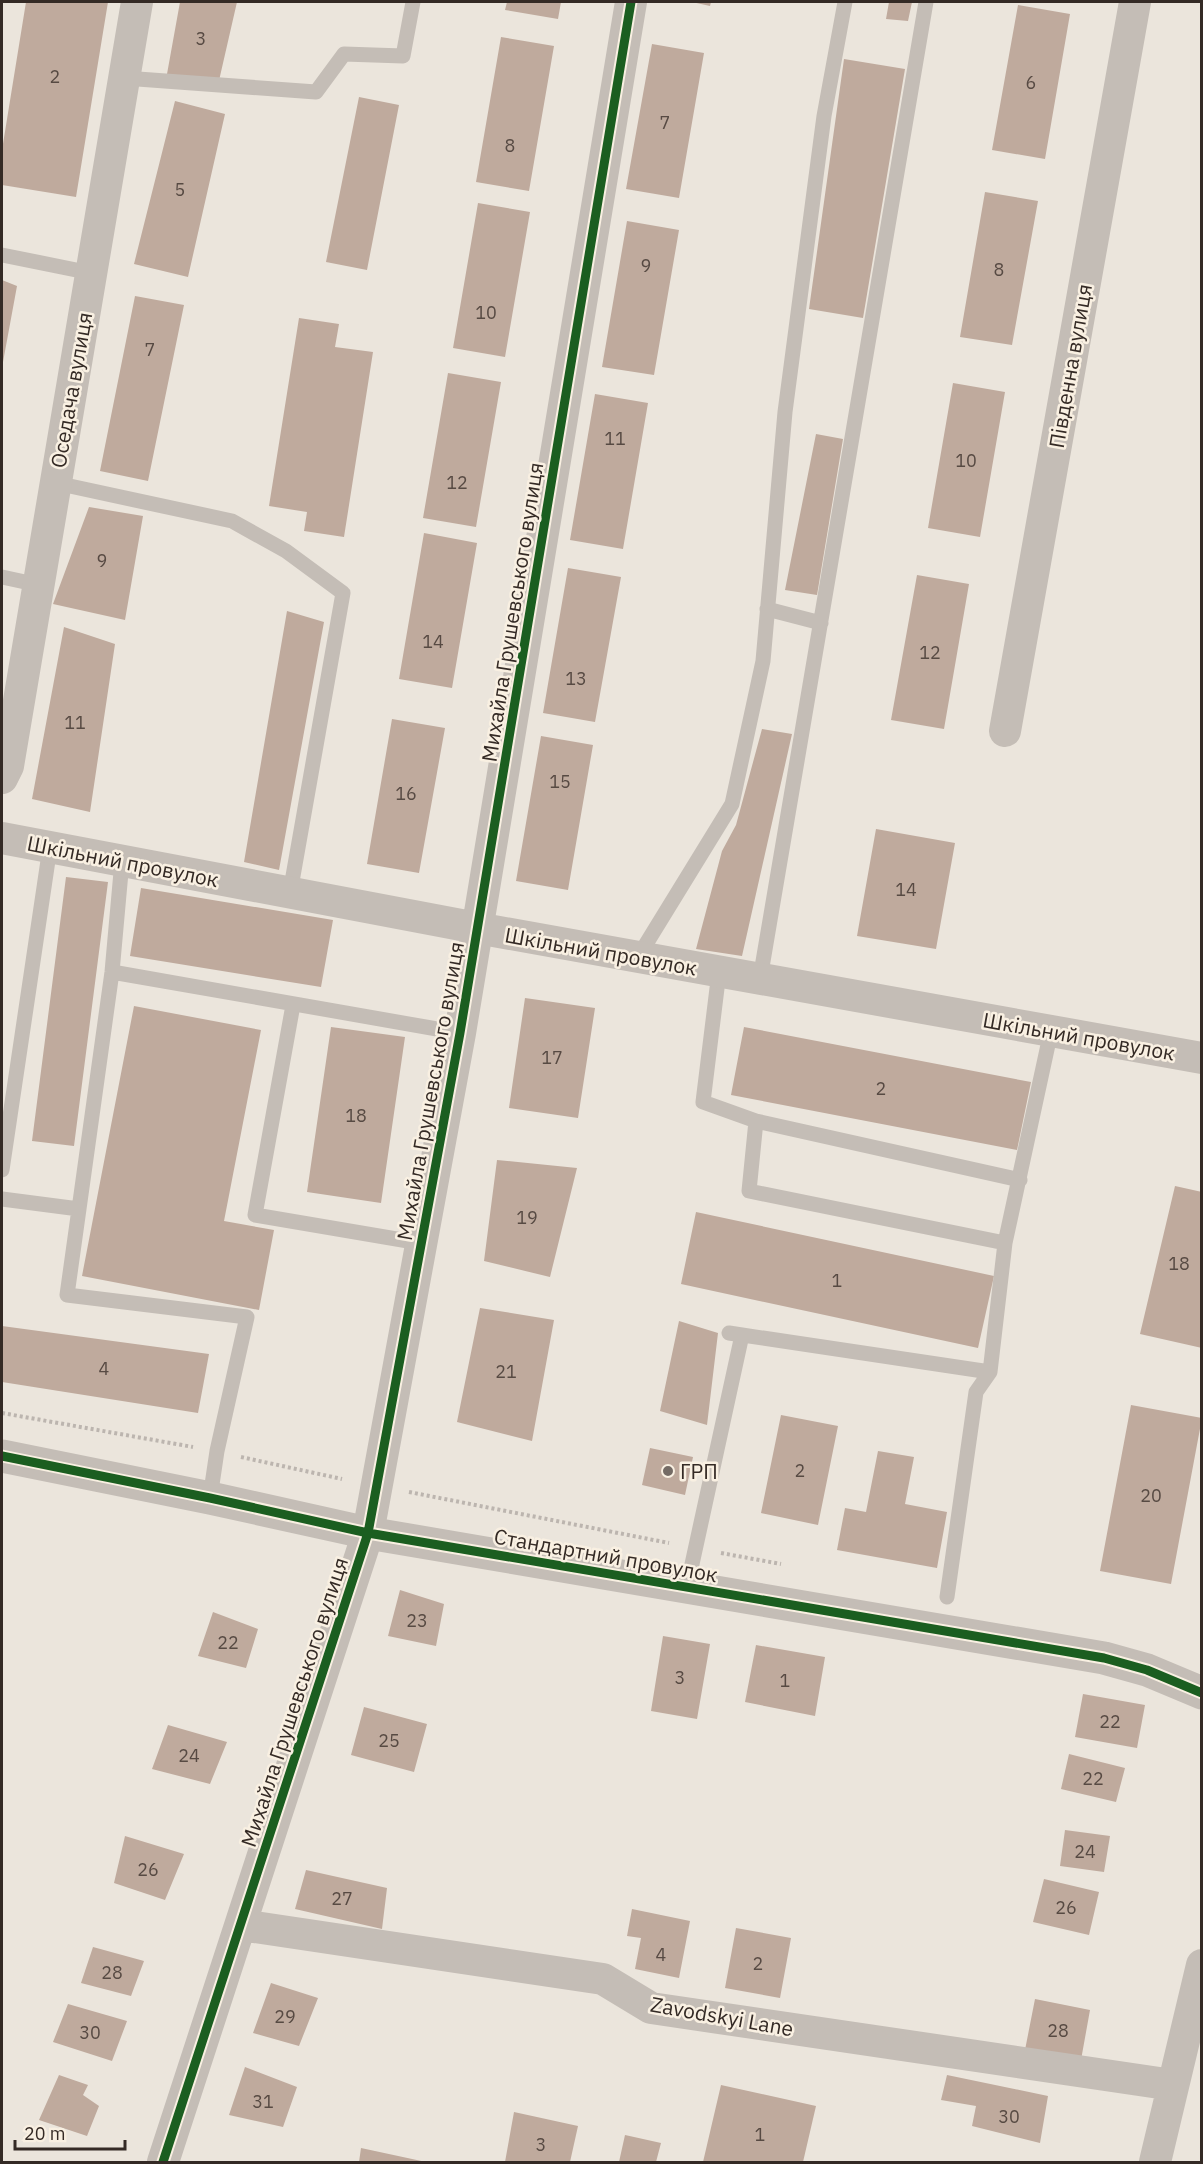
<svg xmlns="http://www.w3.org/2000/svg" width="1203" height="2164" font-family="'IBM Plex Sans',sans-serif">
	<rect width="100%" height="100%" fill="#ebe5dc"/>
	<path fill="#bfaa9d" d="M26,2H108L76,197L2,185V150Z
		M180,2H237L218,85L167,74Z
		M507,2H561L558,19L505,10Z
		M692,2H711L710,6Z
		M889,2H912L908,21L886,19Z
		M1018,5L1070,14L1045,159L992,150Z
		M501,37L554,46L529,191L476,182Z
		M652,44L704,53L679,198L626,189Z
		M844,59L905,69L863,318L809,309Z
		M359,97L399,105L367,270L326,262Z
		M175,101L225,114L188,277L134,264Z
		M985,192L1038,201L1012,345L960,337Z
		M478,203L530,212L505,357L453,348Z
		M627,221L679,230L654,375L602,367Z
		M2,280L17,286L3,362H2Z
		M135,296L184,305L148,481L100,471Z
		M299,318L339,324L335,347L373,352L344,537L304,531L307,512L269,506Z
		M448,373L501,382L476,527L423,518Z
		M953,383L1005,392L980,537L928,528Z
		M595,394L648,403L623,549L570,540Z
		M816,434L843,439L817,595L785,590Z
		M89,507L143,516L125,620L53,604Z
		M424,533L477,543L452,688L399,679Z
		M568,568L621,577L595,722L543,713Z
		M917,575L969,584L944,729L891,720Z
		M287,611L324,622L279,870L244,862Z
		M64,627L115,644L90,812L32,799Z
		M392,719L445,728L419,873L367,864Z
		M762,729L792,734L742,956L696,949L722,851L736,825Z
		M541,736L593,745L568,890L516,881Z
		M876,829L955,843L936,949L857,936Z
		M66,877L108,882L74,1146L32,1141Z
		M141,888L333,920L321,987L130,956Z
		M525,998L595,1008L578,1118L509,1108Z
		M134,1006L261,1030L224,1221L274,1230L259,1310L82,1276Z
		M331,1027L405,1037L381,1203L307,1192Z
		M744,1027L1031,1082L1017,1150L731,1095Z
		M497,1160L577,1168L550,1277L484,1261Z
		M1175,1186L1202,1192V1348L1140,1334Z
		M696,1212L994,1276L978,1348L681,1284Z
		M480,1308L554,1320L532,1441L457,1422Z
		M679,1321L718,1333L707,1425L660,1411Z
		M2,1326L209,1354L198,1413L2,1382Z
		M1131,1405L1202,1418L1171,1584L1100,1571Z
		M781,1415L838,1426L818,1525L761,1513Z
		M650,1448L693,1457L685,1495L642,1485Z
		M878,1451L914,1457L905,1504L947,1512L937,1568L837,1550L845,1508L866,1512Z
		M400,1590L444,1604L436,1646L388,1636Z
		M213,1612L258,1629L246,1668L198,1656Z
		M663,1636L710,1644L697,1719L651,1711Z
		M756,1645L825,1657L815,1716L745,1702Z
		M1083,1694L1145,1705L1137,1748L1075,1737Z
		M364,1707L427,1724L414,1772L351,1755Z
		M168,1725L227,1742L210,1784L152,1769Z
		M1069,1754L1125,1768L1116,1802L1061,1789Z
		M1065,1830L1110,1836L1104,1872L1060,1866Z
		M125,1836L184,1854L165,1900L114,1883Z
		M306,1870L387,1888L382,1929L295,1909Z
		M1044,1879L1099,1892L1089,1935L1033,1922Z
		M632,1909L690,1921L679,1978L635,1969L641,1938L627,1936Z
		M736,1928L791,1938L780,1998L725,1988Z
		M93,1947L144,1961L131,1996L81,1983Z
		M271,1983L318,1998L299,2046L253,2033Z
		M1035,1999L1090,2010L1081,2060L1025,2050Z
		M68,2004L127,2021L112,2061L53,2042Z
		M245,2067L297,2087L283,2127L229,2115Z
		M59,2075L88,2085L83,2095L99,2106L87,2136L39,2120Z
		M947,2075L1048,2096L1040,2143L972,2126L976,2106L941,2100Z
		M721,2085L816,2106L803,2162H703Z
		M514,2112L578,2126L570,2162H505Z
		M625,2135L661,2143L656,2162H619Z
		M361,2148L426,2162H359Z"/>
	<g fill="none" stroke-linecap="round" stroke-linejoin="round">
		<path stroke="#bcb5af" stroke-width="4" stroke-dasharray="3 3" stroke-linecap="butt" d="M2,1413L193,1447
			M241,1457L342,1479
			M409,1492L669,1543
			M721,1553L781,1564"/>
		<path stroke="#c4bdb6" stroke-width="15" d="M124,78L316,92L344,54L403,56L413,2
			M2,255L91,273
			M56,483L232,521L286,551L343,593L290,893
			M2,577L39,585
			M767,609L821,623
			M638,957L732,804L763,661L785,412L824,116L845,2
			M112,972L460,1033
			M719,972L703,1102L756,1121
			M760,979L926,2
			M293,1005L255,1215L420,1243
			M2,1170L50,847
			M2,1199L79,1209L112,972L122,861
			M79,1209L67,1295L247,1317L217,1451L210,1498
			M1005,1243L749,1191L756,1121L1020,1180
			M729,1333L990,1372
			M687,1587L742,1335
			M947,1597L976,1392L990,1372L1005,1243L1051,1031"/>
		<path stroke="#c4bdb6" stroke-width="32" d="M1005,731L1135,2
			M2,778L8,766L137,2
			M2,838L477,928L1202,1058
			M241,1925L603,1979L651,2008L1173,2085
			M163,2162L368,1533L460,1033L631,2
			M1155,2162L1202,1965"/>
		<path stroke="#c4bdb6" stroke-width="33" d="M2,1456L210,1498L368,1533L1104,1658L1147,1670L1202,1693"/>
		<g stroke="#f9f0e2" stroke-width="13">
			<path id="cycleway" d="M2,1456L210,1498L368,1533L1104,1658L1147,1670L1202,1693
				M163,2162L368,1533L460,1033L631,2"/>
		</g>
		<use href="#cycleway" stroke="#1b5e20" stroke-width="9"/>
	</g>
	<circle fill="#746b65" stroke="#f9f0e2" stroke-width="2" cx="668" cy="1471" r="6"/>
	<g text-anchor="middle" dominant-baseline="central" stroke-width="5" stroke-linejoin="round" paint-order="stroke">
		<g font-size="18" fill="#574a43">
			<text x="201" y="38">3</text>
			<text x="55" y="76">2</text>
			<text x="1031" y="82">6</text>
			<text x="665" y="122">7</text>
			<text x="510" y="145">8</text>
			<text x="180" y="189">5</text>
			<text x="646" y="265">9</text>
			<text x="999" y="269">8</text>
			<text x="486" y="312">10</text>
			<text x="150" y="349">7</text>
			<text x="615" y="438">11</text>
			<text x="966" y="460">10</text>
			<text x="457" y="482">12</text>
			<text x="102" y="560">9</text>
			<text x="433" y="641">14</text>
			<text x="930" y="652">12</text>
			<text x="576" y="678">13</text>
			<text x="75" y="722">11</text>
			<text x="560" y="781">15</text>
			<text x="406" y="793">16</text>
			<text x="906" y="889">14</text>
			<text x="552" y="1057">17</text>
			<text x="881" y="1088">2</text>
			<text x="356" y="1115">18</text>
			<text x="527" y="1217">19</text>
			<text x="1179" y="1263">18</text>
			<text x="837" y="1280">1</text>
			<text x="104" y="1368">4</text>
			<text x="506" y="1371">21</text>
			<text x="800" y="1470">2</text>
			<text x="1151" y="1495">20</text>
			<text x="417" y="1620">23</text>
			<text x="228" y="1642">22</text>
			<text x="680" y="1677">3</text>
			<text x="785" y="1680">1</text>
			<text x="1110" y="1721">22</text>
			<text x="389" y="1740">25</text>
			<text x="189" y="1755">24</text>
			<text x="1093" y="1778">22</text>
			<text x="1085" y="1851">24</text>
			<text x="148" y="1869">26</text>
			<text x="342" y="1898">27</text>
			<text x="1066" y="1907">26</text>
			<text x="661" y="1954">4</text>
			<text x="758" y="1963">2</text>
			<text x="112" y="1972">28</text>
			<text x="285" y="2016">29</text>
			<text x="1058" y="2030">28</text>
			<text x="90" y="2032">30</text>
			<text x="263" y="2101">31</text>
			<text x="1009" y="2116">30</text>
			<text x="760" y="2134">1</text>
			<text x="541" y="2144">3</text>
		</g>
		<g font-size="21" fill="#342a25" stroke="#f9f0e2">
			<text transform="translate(1070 366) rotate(-80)">Південна вулиця</text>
			<text transform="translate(71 390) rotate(-80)">Оседача вулиця</text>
			<text transform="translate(512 612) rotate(-81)">Михайла Грушевського вулиця</text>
			<text transform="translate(123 861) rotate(11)">Шкільний провулок</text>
			<text transform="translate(601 951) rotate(10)">Шкільний провулок</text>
			<text transform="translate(1079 1036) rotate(10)">Шкільний провулок</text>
			<text transform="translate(430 1091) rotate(-80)">Михайла Грушевського вулиця</text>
			<text transform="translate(606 1555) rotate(10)">Стандартний провулок</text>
			<text transform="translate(294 1702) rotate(-72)">Михайла Грушевського вулиця</text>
			<text transform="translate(722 2016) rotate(10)">Zavodskyi Lane</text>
		</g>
		<g font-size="21" fill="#342a25" stroke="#f9f0e2" text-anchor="start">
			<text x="680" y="1471">ГРП</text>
		</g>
	</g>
	<rect width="1203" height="2164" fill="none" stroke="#342a25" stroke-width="6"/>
	<path d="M15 2140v9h110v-9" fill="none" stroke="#342a25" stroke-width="3"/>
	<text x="24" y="2140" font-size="18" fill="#342a25" stroke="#f9f0e2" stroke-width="4.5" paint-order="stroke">20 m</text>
</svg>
